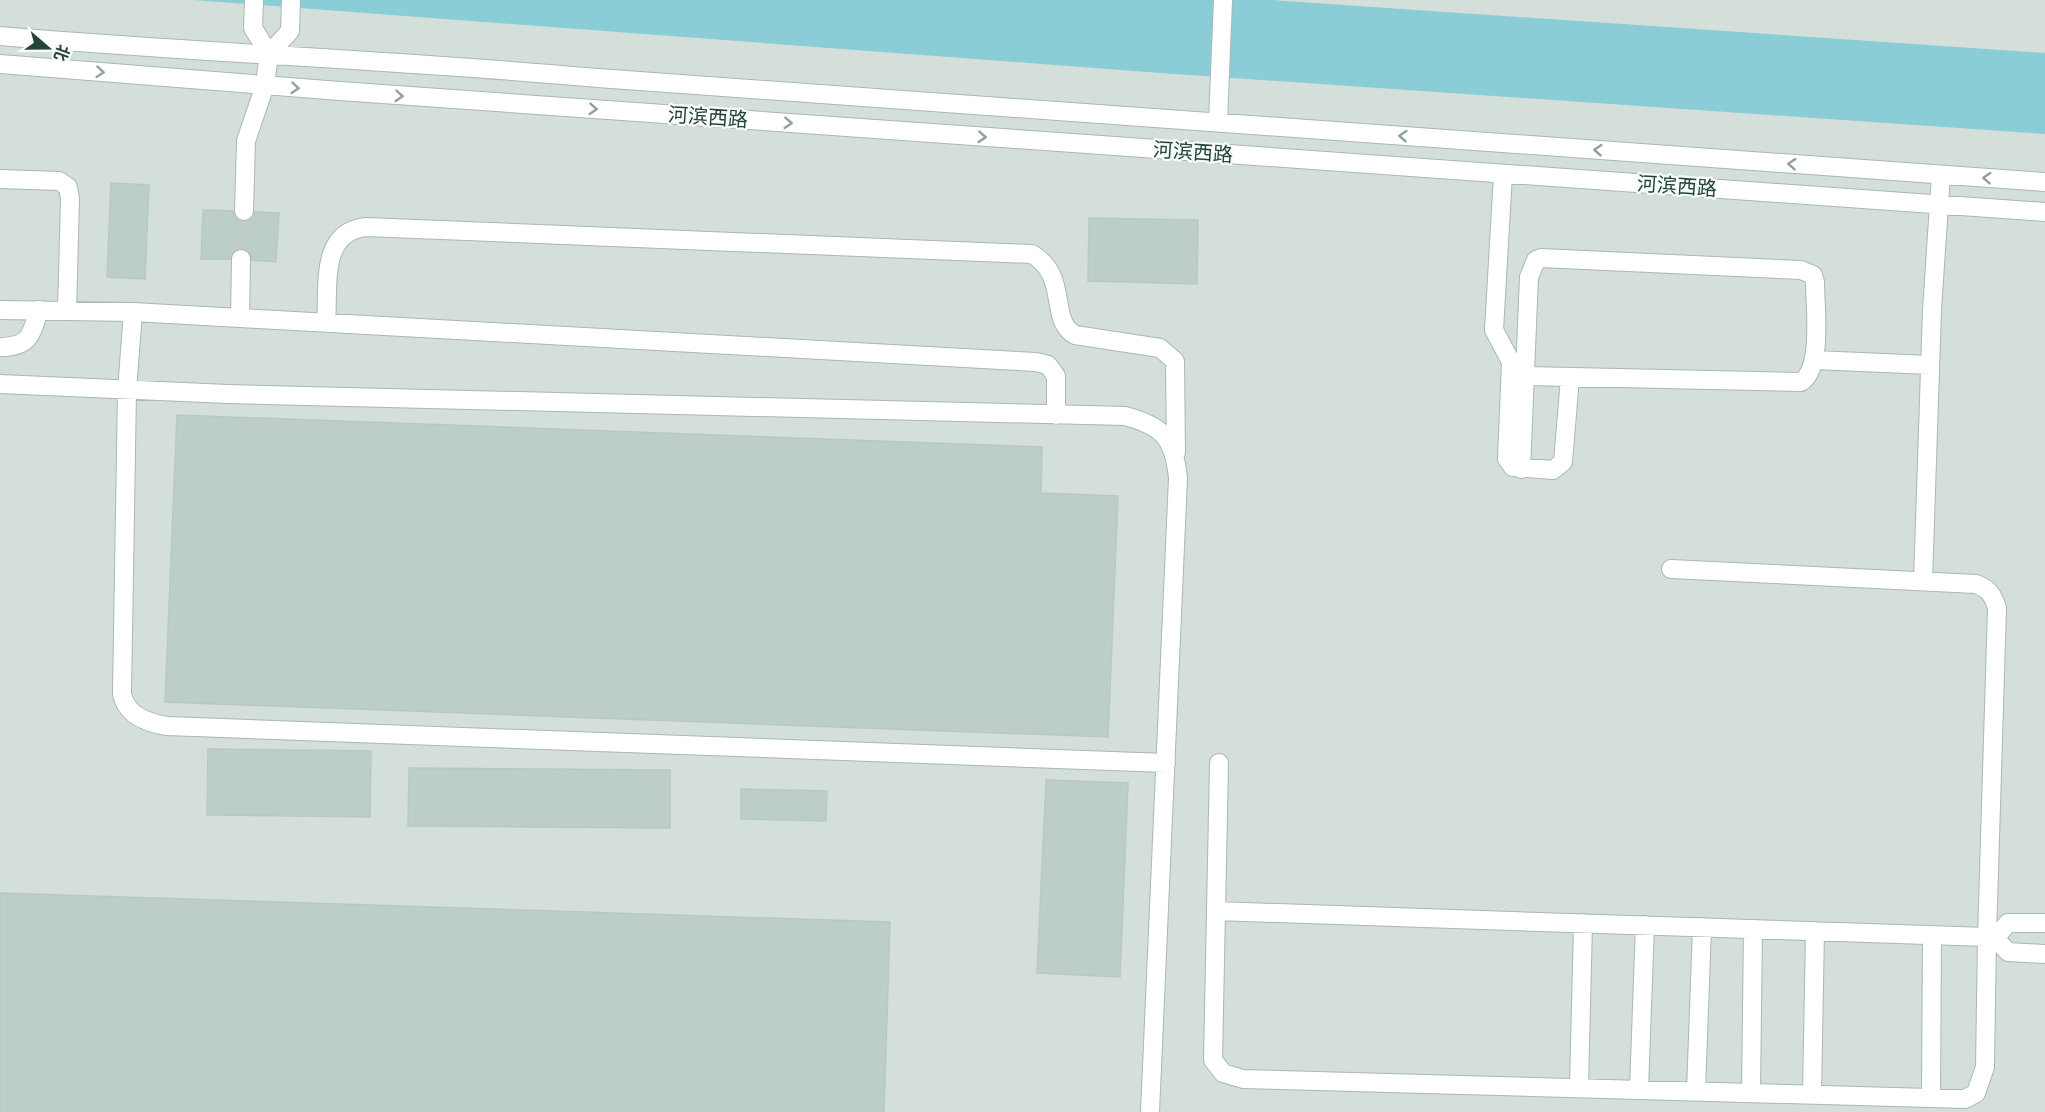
<svg xmlns="http://www.w3.org/2000/svg" width="2045" height="1112" font-family="Arial,'Noto Sans SC',sans-serif">
	<rect width="100%" height="100%" fill="#e6efeb"/>
	<path fill="#d4dfda" d="M0,0H2045V1112H0Z"/>
	<path fill="#8bcdd7" d="M194,0H1271L2045,53V134L1160,73Z"/>
	<path fill="#bdcec7" stroke="#b7cac2" stroke-width="1.5" d="M111,183L149,185L145,279L107,277Z
		M203,210L233,211L234,217L243,222L250,221L255,212L279,213L276,262L252,260L250,253L242,248L235,250L230,259H201Z
		M1089,218L1198,220L1197,284L1088,281Z
		M177,415L1042,447L1041,493L1118,496L1108,737L165,702Z
		M208,749L371,751L370,817L207,815Z
		M409,768L670,770V828L408,826Z
		M1046,780L1128,783L1120,977L1037,973Z
		M741,789L827,791L826,821L741,819Z
		M0,893L890,922L884,1112H0Z"/>
	<g fill="none" stroke-linecap="round" stroke-linejoin="round">
		<path stroke="#bfcdc8" stroke-width="18" stroke-dasharray="18 9" stroke-linecap="butt" d="M241,259L244,211"/>
		<g stroke="#a8b8b2" stroke-width="20">
			<path id="minor" d="M254,0L253,28L269,54
				M0,36C199,53 399,60 598,78L2045,182
				M0,64L340,91L2045,212
				M1218,122L1223,0
				M1503,174L1494,330L1511,362L1507,459L1513,467L1553,470L1563,462L1570,378
				M0,179L59,181L68,187L70,199L67,311
				M244,211L246,141L265,85L269,54L290,31L291,0
				M241,259L240,318L133,312L127,390L122,694C126,715 148,723 167,726L1166,763
				M0,310L133,312
				M240,318L1036,362L1048,365L1056,376V415
				M326,323C329,287 319,232 366,227L1032,254C1070,277 1048,320 1075,335L1160,348L1175,361L1176,453
				M0,347C29,347 31,336 39,310
				M1815,360L1929,365
				M0,384L228,394L1125,416C1163,426 1174,438 1178,478L1150,1112
				M1521,469L1529,277L1536,260L1541,258L1801,270L1813,275L1815,282C1815,307 1823,368 1801,382L1526,376
				M1923,581L1932,310L1941,175
				M1219,763L1213,1060L1223,1073L1243,1079L1965,1099L1976,1093L1985,1067L1987,937L1995,938L2008,952L2045,954
				M1216,911L1987,937L1997,608C1993,595 1989,589 1976,584L1671,569
				M1995,938L2008,923H2045
				M1579,1087L1583,923
				M1639,1089L1645,925
				M1696,1091L1702,927
				M1751,1093L1753,929
				M1812,1094L1815,931
				M1931,1098L1932,935"/>
		</g>
		<use href="#minor" stroke="#fff" stroke-width="18"/>
	</g>
	<defs><path id="oneway-chevron" d="M-2-3.5L2.5 0L-2 3.5" fill="none" stroke-width="1.6" stroke-linecap="round" stroke-linejoin="round" transform="scale(1.5)"/></defs>
	<g stroke="#91a19c">
		<use href="#oneway-chevron" transform="translate(100 72) rotate(5)"/>
		<use href="#oneway-chevron" transform="translate(295 88) rotate(5)"/>
		<use href="#oneway-chevron" transform="translate(399 96) rotate(4)"/>
		<use href="#oneway-chevron" transform="translate(593 109) rotate(4)"/>
		<use href="#oneway-chevron" transform="translate(788 123) rotate(4)"/>
		<use href="#oneway-chevron" transform="translate(1403 136) rotate(-176)"/>
		<use href="#oneway-chevron" transform="translate(982 137) rotate(4)"/>
		<use href="#oneway-chevron" transform="translate(1598 150) rotate(-176)"/>
		<use href="#oneway-chevron" transform="translate(1792 164) rotate(-176)"/>
		<use href="#oneway-chevron" transform="translate(1987 178) rotate(-176)"/>
	</g>
	<g text-anchor="middle" dominant-baseline="central" stroke-width="4.5" stroke-linejoin="round" paint-order="stroke">
		<g font-size="20" fill="#23433a" stroke="#f7fbf9">
			<text transform="translate(708 117) rotate(4)">河滨西路</text>
			<text transform="translate(1193 152) rotate(4)">河滨西路</text>
			<text transform="translate(1677 186) rotate(4)">河滨西路</text>
		</g>
	</g>
	<g transform="translate(48 48) rotate(110)" stroke="#f7fbf9" stroke-width="4.5" paint-order="stroke">
	<path d="M0-4.5L10 22L0 15L-10 22Z" fill="#23433a"/>
	<text y="-9" font-size="16" font-weight="bold" text-anchor="middle" fill="#23433a">北</text>
	</g>
</svg>
